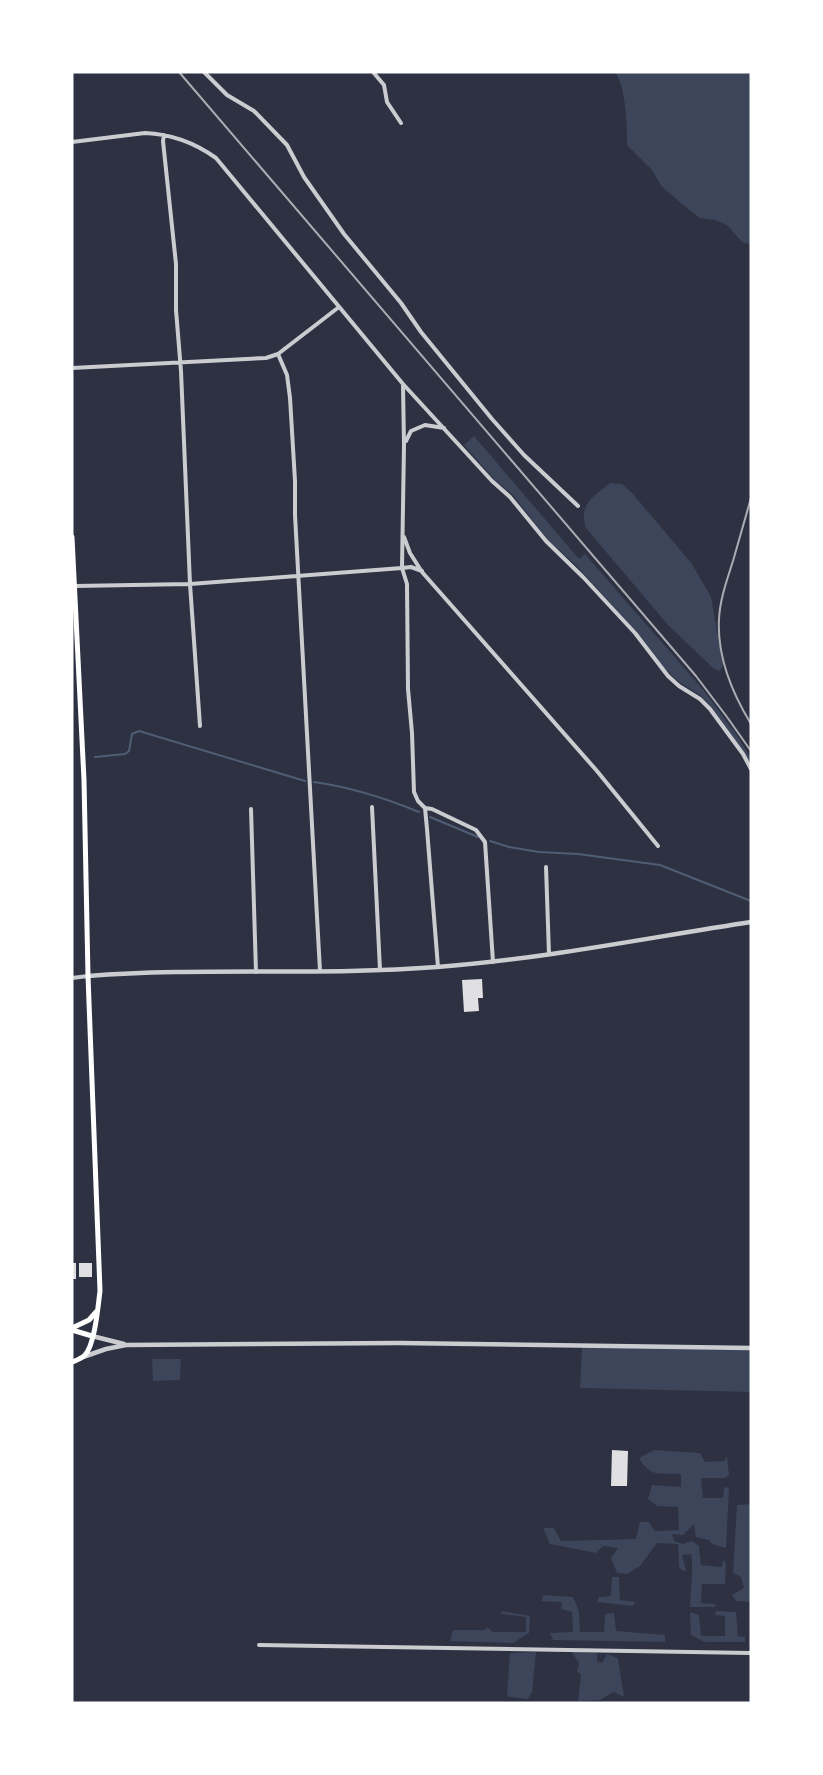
<svg xmlns="http://www.w3.org/2000/svg" width="823" height="1775" font-family="'IBM Plex Serif',serif">
	<rect width="100%" height="100%" fill="#2d3142"/>
	<path fill="#3c4559" d="M615,72H751V245L742,242L727,225L715,220L700,218L688,209L662,187L652,170L627,145C627,126 626,87 615,72Z
		M474,436L579,559L585,554L705,692L736,734L751,758V766L733,737L710,705L700,695L679,682L664,668L645,642L616,609L575,564L548,540L513,495L495,480L464,445Z
		M610,483L622,484L633,494L692,564L711,597L723,664L722,668L719,671L713,668L668,625L586,528C578,504 594,496 610,483Z
		M582,1346L751,1348V1392L580,1388Z
		M152,1359H181L180,1380L153,1381Z
		M654,1450L700,1453L705,1462L724,1461L727,1457L729,1475L725,1478H701L703,1498H723L724,1487L729,1488L726,1548L712,1544L709,1540L696,1537L694,1524L683,1535L672,1534L674,1541L683,1544L692,1541L699,1546L701,1565L722,1567L723,1560L726,1564L725,1584H702L701,1603L715,1604V1607H690C690,1589 694,1572 691,1554L682,1555L686,1571H683L679,1567L678,1544L657,1543L640,1566L627,1574L617,1573L611,1558L618,1548L603,1546L596,1553L550,1544L543,1528H554L561,1541L636,1539L640,1522H649L655,1531L679,1530L678,1507L657,1506L648,1499L652,1485L681,1487V1474C660,1473 651,1478 639,1458Z
		M751,1504V1602L736,1601L732,1595L744,1588L741,1577L733,1573L737,1505Z
		M612,1577H619L620,1600L635,1602L633,1606L597,1602L599,1597L611,1596Z
		M543,1595L573,1597L579,1611L580,1632H604L605,1614L614,1613L616,1631L665,1635V1642L553,1640L550,1633L573,1632L572,1612L561,1609L562,1602L542,1601Z
		M501,1611L530,1616L529,1633L513,1643L450,1641L453,1630H485L487,1627L493,1632H526V1617L502,1614Z
		M716,1611L736,1612L738,1636L745,1637V1642H705L691,1635L690,1612L699,1615L701,1636H725V1616L715,1615Z
		M571,1651L597,1653V1661L602,1663L607,1654L618,1658L624,1697L614,1692L600,1700L578,1701L581,1674L577,1672L579,1663Z
		M536,1652L532,1692L528,1699L509,1697L507,1695L510,1653Z"/>
	<g fill="none" stroke-linecap="round" stroke-linejoin="round">
		<path stroke="#4f5d75" stroke-width="2" d="M95,757L125,754L129,751L132,734L139,731L305,781
			M314,782C350,787 385,798 419,812
			M430,817L478,837
			M490,841L509,847L539,852L578,854L660,865L751,901"/>
	</g>
	<path fill="#e0e0e3" d="M482,979L483,998H478L479,1011L464,1012L462,980Z
		M72,1263H76V1279H72Z
		M79,1263H92V1277H79Z
		M612,1450L628,1451L627,1486H611Z"/>
	<g fill="none" stroke-linecap="round" stroke-linejoin="round">
		<path stroke="#caccd0" stroke-width="4" d="M204,72L227,95L254,111L287,145L304,177L344,234L401,303L421,332L492,419L524,455L578,506
			M373,72L384,85L387,102L401,123
			M164,135L163,141L176,264V310L181,371L190,584L200,726
			M72,142L145,133C171,134 195,143 216,158L403,384L492,481L510,497L546,541L583,577L635,633L668,676L679,686L700,699L710,709L743,754L751,769
			M278,354L287,375L290,398L295,481V515L320,971
			M72,368L266,358L278,354L339,307
			M403,385L404,445L402,568L407,584L408,689L412,733L414,792L418,801L425,808L427,829L438,967
			M406,441L411,431L425,425L444,428
			M404,537L410,553L422,572L597,771L658,846
			M75,586L190,584L402,568L411,567L422,571
			M372,807L380,970
			M425,808L432,809L476,830L485,842L493,962
			M251,809L256,972
			M546,867L549,954
			M72,978L88,976
			M259,1645L751,1653"/>
		<path stroke="#caccd0" stroke-width="4.5" d="M88,976C204,967 321,976 437,967C543,959 646,938 751,922
			M92,1336L124,1344
			M83,1357L106,1349L126,1345L399,1343L751,1348"/>
		<path stroke="#fff" stroke-width="5" d="M72,537L84,780L88,976L100,1291C98,1306 95,1344 85,1355C81,1359 77,1360 72,1362
			M72,1328L89,1320L96,1312
			M72,1330L92,1336"/>
		<path stroke="#abadb3" stroke-width="2" d="M179,72L696,676L727,717L751,751
			M751,498C745,519 739,540 733,561C727,580 720,599 719,619C717,656 732,693 751,724"/>
	</g>
	<rect width="823" height="1775" fill="none" stroke="#ffffff" stroke-width="147"/>
</svg>
